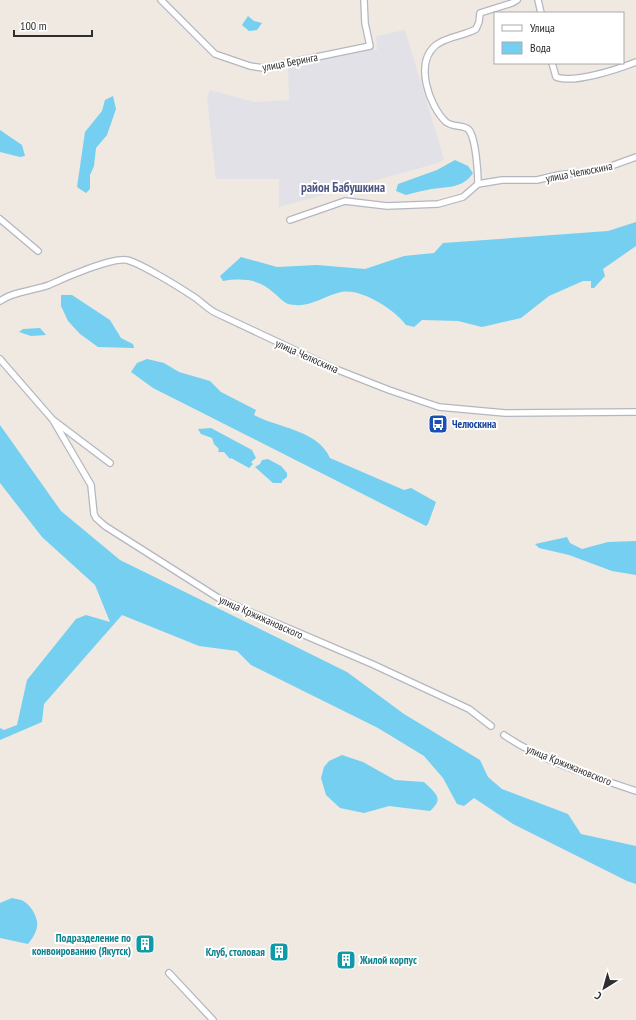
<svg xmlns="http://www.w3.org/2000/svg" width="636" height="1020" font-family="'PT Sans Narrow',sans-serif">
	<rect width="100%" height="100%" fill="#efe9e1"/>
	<path fill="#e3e1e8" d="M405,30L444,159L438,163L279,207V179H216L207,97L210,90L254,102L289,100L288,68L367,48L368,50H377L376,36Z"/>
	<path fill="#75cff0" d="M248,16L254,21L262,23L257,30L249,31L242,25Z
		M113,96L116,109L107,135L96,148L94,166L90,175V189L86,193L77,187L85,132L102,111L105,100Z
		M0,130L22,145L25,156L20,157L0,152Z
		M455,160L468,166L473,173C462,190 444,186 427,190C420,191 413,193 406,195L396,191L398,184L437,170Z
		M636,222V246L603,269L605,276L594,288H591V281H583L549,296L521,318L482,327L458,321L422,320L414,327L406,325C394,309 361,288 341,292C321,297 309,309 288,304C283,302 278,296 274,293C259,279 243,278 223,281L220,276L241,257L277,267L317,265L365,269L404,256L434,253L443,243L608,231Z
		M61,295H72L110,320L121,338L133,344L134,348L98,347L80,334L68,321L61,306Z
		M40,328L46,335L31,336L19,332L23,329Z
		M147,359L164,363L179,372L210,381L221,392L256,410L254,415C278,428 318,430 330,458L404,490L411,488L436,502L428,524L426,526L153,388L131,372L137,363Z
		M0,425L61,511L120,560L347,672L404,714L480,760L488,777L502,789L568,814L581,834L636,846V884L627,881L513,824L474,798L464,806L457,804L443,778L424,756L378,728L251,665L237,651L199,646L122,615L44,704L42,722L0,740V728L4,730L17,725L27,680L76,619L86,615L110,622L95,585L42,537L0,483Z
		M211,428L252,450L256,458L251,462L253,464L249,468L231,458L230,459L224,452H218L219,449L214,444L212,438L201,434L198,429Z
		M268,459L281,466L287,473V477L282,481V483H273L255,467L260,464L262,460Z
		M567,537L570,543L582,549L608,542L636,541V575L612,571L569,555L539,548L535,544Z
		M342,755L363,762L395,780L424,782C435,793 445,798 430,811L389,806L364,813L340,808L326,795L321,778L324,767L329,761Z
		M12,898C14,899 19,899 21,900C30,903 39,918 37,927C36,933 32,939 28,944L0,938V903Z"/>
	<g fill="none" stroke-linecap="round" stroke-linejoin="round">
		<g stroke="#b4b7c1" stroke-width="8">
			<path id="minor" d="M161,0L215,54L250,66L263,68L370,46L365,23L364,0
				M538,0L541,13
				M552,63L556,77C574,84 618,69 636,62
				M478,184C478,173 476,139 469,130C464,124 453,128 446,122C429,106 414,63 436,45C448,36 464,36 476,29L479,22L480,13L512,3L517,0
				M0,219L38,251
				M290,220L345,201L387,206L438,204L463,197L478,184L502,180H537L558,175L600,170L636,157
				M0,301C14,291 33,291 49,285C64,278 112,257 127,260C140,263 179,287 191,295C200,300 206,308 216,313L333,368L389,390L439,407L505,413L636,412
				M0,359L53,420L110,463
				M53,420L91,485L94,514L96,518L105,526L220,599L372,664L469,709L491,726
				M504,735C540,760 594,777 636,791
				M169,973L213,1020"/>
		</g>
		<use href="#minor" stroke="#fff" stroke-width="5.5"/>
	</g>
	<defs>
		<g id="bus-square" transform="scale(1)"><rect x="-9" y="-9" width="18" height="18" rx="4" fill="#1a4fb4" stroke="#fff"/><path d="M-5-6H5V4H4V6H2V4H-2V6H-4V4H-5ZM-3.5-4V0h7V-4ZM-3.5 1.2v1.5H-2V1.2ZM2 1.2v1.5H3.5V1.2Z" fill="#fff"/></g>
		<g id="building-square" transform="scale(1)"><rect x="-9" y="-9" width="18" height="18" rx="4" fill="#0f9aa8" stroke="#fff"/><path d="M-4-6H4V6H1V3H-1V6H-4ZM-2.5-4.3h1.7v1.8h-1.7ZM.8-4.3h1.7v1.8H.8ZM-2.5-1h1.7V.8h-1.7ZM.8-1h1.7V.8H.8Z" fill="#fff"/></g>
	</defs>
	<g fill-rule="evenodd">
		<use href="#bus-square" x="438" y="424"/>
		<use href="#building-square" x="145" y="944"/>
		<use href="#building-square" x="279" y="952"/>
		<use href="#building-square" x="346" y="960"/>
	</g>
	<g text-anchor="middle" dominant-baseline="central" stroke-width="4" stroke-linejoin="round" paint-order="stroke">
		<g font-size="11" fill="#2e2e2e" stroke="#fff">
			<text transform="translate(290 62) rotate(-11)">улица Беринга</text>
			<text transform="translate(579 172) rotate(-11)">улица Челюскина</text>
			<text transform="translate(307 356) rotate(24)">улица Челюскина</text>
			<text transform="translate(261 617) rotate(24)">улица Кржижановского</text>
			<text transform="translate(569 765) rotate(22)">улица Кржижановского</text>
		</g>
		<g font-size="11" font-weight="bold" fill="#164399" stroke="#fff" text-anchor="start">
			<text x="452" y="424">Челюскина</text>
		</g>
		<g font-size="11" font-weight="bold" fill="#0d838f" stroke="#fff" text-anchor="end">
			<text x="131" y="938">Подразделение по<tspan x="131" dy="13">конвоированию (Якутск)</tspan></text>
			<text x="265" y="952">Клуб, столовая</text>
			<text x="360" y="960" text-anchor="start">Жилой корпус</text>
		</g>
		<g font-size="13" font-weight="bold" fill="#4d5680" stroke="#fff">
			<text x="343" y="187">район Бабушкина</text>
		</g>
	</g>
	<rect x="494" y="12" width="130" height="52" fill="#ffffff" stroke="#ababab"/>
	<rect x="502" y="25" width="20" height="6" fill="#ffffff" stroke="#ababab"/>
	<text x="530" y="32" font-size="12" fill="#2e2e2e">Улица</text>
	<rect x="502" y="42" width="20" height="12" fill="#75cff0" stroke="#ababab"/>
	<text x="530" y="52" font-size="12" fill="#2e2e2e">Вода</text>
	<g transform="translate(604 988) rotate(217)" stroke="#ffffff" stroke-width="3" paint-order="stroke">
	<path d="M0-3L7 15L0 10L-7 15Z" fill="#2e2e2e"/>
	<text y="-6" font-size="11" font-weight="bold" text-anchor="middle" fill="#2e2e2e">С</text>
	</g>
	<path d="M14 30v6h78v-6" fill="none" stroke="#2e2e2e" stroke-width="2"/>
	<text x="20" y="30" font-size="12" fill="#2e2e2e" stroke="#ffffff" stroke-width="3" paint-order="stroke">100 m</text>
</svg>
